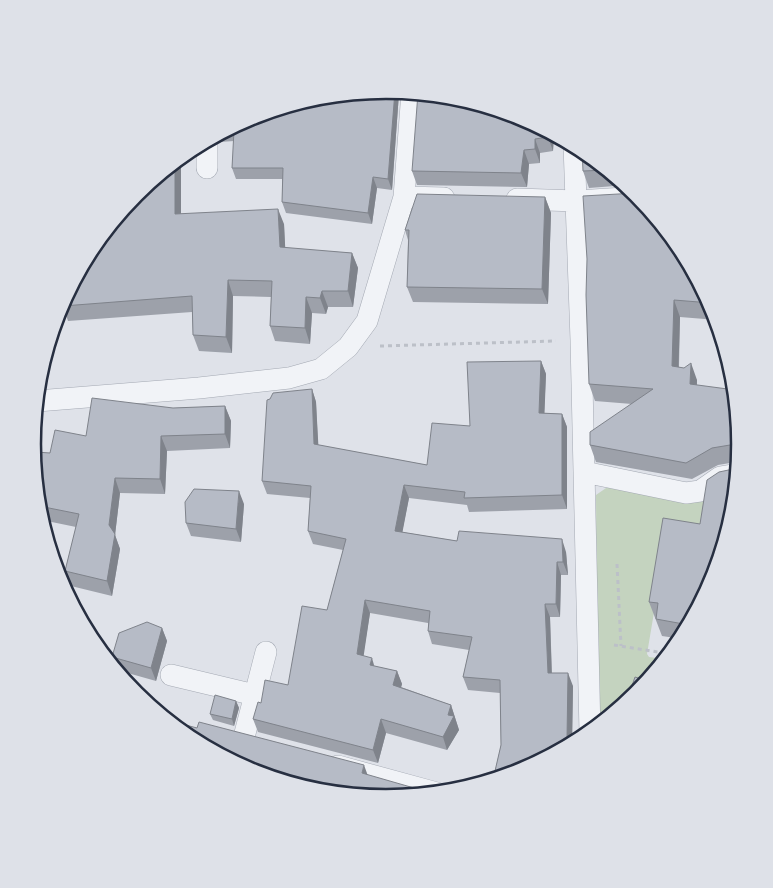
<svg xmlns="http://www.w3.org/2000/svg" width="773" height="888" font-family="'Source Sans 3',sans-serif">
	<rect width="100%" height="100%" fill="#dfe2e9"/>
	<path fill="#c4d3bf" d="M609,486L705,499V535H667L647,654L649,657L665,659L637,695L600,724L597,651L596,495Z"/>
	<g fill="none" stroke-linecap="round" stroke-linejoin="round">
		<g stroke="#a4a9b3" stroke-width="22">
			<path id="minor" d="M574,145L581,340L590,733
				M207,168V140
				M404,197L412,92
				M517,199L577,201L640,197
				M37,401L199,388L289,378L321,369L348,347L367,321L404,197L444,198
				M584,472L686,493L700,491L720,477L738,474
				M171,675L255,695
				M243,741L266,652
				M338,766L437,793"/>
		</g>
		<path stroke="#bcc0c8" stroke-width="3" stroke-dasharray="4 4" stroke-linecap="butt" d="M380,346L556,341
			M617,564L621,646
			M65,589L69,576
			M614,645L670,654"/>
		<use href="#minor" stroke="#f1f3f7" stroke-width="21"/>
	</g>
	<path fill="#9da1aa" d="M387,90L399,91V93L392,190L377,188L372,224L286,213L282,202V179H236L232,168L234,141L220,142L217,135L251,117Z
		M522,117L554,134L553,151L540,153V163L529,164L527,187L417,185L412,171Z
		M583,150L627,185L589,188L583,171Z
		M180,158L181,160V214L284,224L285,248L352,253L358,268L353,307H328L326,314L312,313L310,344L275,341L270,326L271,297L233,296L232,353L199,351L193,335L192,312L68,321L63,306L136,193Z
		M545,197L551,213L548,304L413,302L407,287L408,240L405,230Z
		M681,248L714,309L717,320L680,317L679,367L697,380V385L740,444L739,462H736L718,465L692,479L596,462L590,445L632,404L595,401L589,384Z
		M541,361L546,374L544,413L562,414L567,427V509L469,512L467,505L409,498L402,532L457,541L566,552L568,575H561L560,617H550L552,673L573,686L572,744L522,771L497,779L495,771L501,745L500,693L468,690L463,677L469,650L432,644L428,631V623L370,613L363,656L374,666L397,671L402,684L401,687L451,705L459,730L447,750L386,733L378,763L258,732L253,719L261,703L288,685L327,610L343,550L313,544L308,531L310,498L267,494L262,481L270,399L312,389L316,402L318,445L427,465L470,426Z
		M225,406L231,421L230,448L167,451L165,494L120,493L115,535L120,549L112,596L71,586L65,571L76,527L42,520L39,513L34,464L50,453L86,436L173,408Z
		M244,504L241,542L191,536L186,523Z
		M700,524L713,580L682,639L662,636L649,602Z
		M162,628L167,641L156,681L117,670L112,657Z
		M236,701L239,708L234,726L213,720L210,714Z"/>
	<path fill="#7f838b" d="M395,91H399V93L392,190L388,179Z
		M548,131L554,134L553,151L548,137Z
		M535,139L540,153V163L535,149Z
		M524,150L529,164L527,187L521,173Z
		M180,158L181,160V230L175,214V162Z
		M373,177L377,188L372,224L368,213Z
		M545,197L551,213L548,304L542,289Z
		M278,209L284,224L286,263L280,247Z
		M352,253L358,268L353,307L348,291Z
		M228,280L233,296L232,353L226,337Z
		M322,291L328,307L326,314L320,298Z
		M306,297L312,313L310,344L305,328Z
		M674,300L680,317L678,382L672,366Z
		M541,361L546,374L544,426L539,413Z
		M691,363L697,380L696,400L690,384Z
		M312,389L316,402L319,457L314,444Z
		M225,406L231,421L230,448L225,434Z
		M562,414L567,427V509L562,495Z
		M161,436L167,451L165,494L160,479Z
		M115,478L120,493L115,535L120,549L112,596L107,581L109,525Z
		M404,485L409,498L400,545L395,531Z
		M239,491L244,504L241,542L236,529Z
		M562,539L566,552L568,575L563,562Z
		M557,562L561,575L560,617L556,604Z
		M365,600L370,613L362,667L357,654Z
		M545,604L550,617L552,686L548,673Z
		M162,628L167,641L156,681L151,668Z
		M372,658L376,672L370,665Z
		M397,671L402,684L398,698L393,685Z
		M568,673L573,686L572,744L565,748Z
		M236,701L239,708L234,726L232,719Z
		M451,705L459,730L447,750L443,737Z
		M381,719L386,733L378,763L373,750Z
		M364,765L372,787L362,773Z"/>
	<path fill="#b6bbc6" stroke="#7f838b" d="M387,90L395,91L388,179L373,177L368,213L282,202L283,168H232L234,130L225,131L251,117L318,97Z
		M418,93L456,97L522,117L548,131V137L535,139V149L524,150L521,173L412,171Z
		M582,149L583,150L607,170L583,171Z
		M175,162V214L278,209L280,247L352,253L348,291H322L320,298L306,297L305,328L270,326L272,281L228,280L226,337L193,335L192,296L63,306L62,303L92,247L136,193Z
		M636,193L681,248L711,303L674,300L672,366L684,368L691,363L690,384L735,390L740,444V448L737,446L730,445L712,448L686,463L590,445V432L653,389L589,384L586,295L587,259L583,196Z
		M417,194L545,197L542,289L407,287L409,230H405Z
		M541,361L539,413L562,414V495L464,498L465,492L404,485L395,531L457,541L459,531L562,539L563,562H557L556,604H545L548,673H568L567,739L565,748L522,771L510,775L495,771L501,745L500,680L463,677L472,637L428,631L430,611L365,600L357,654L372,658L370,665L397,671L393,685L451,705L448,715L454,716L443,737L381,719L373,750L253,719L258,702L261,703L265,680L288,685L302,606L327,610L346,539L308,531L311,486L262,481L267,400L270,399L273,393L312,389L314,444L427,465L432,423L470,426L467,362Z
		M92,398L173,408L225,406V434L161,436L160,479L115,478L109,525L115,534L107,581L65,571L79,514L39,506L34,464L36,452L50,453L55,430L86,436Z
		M738,468L734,513L713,580L689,625L656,619L658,603L649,602L663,518L700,524L707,480L719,472Z
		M194,489L239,491L236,529L186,523L185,502Z
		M147,622L162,628L151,668L112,657L119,633Z
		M635,677L648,681L637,695L626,703Z
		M215,695L236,701L232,719L210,714Z
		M167,720L197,728L199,722L364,765L362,773L428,792V794L386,798L317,791L251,771L190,738Z"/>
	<path d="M0 0H773V888H0ZM41 444a345 345 0 1 1 690 0a345 345 0 1 1-690 0Z" fill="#dee1e8" fill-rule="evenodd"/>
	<path fill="none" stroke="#272f41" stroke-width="2.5" d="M41 444a345 345 0 1 1 690 0a345 345 0 1 1-690 0Z"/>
</svg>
